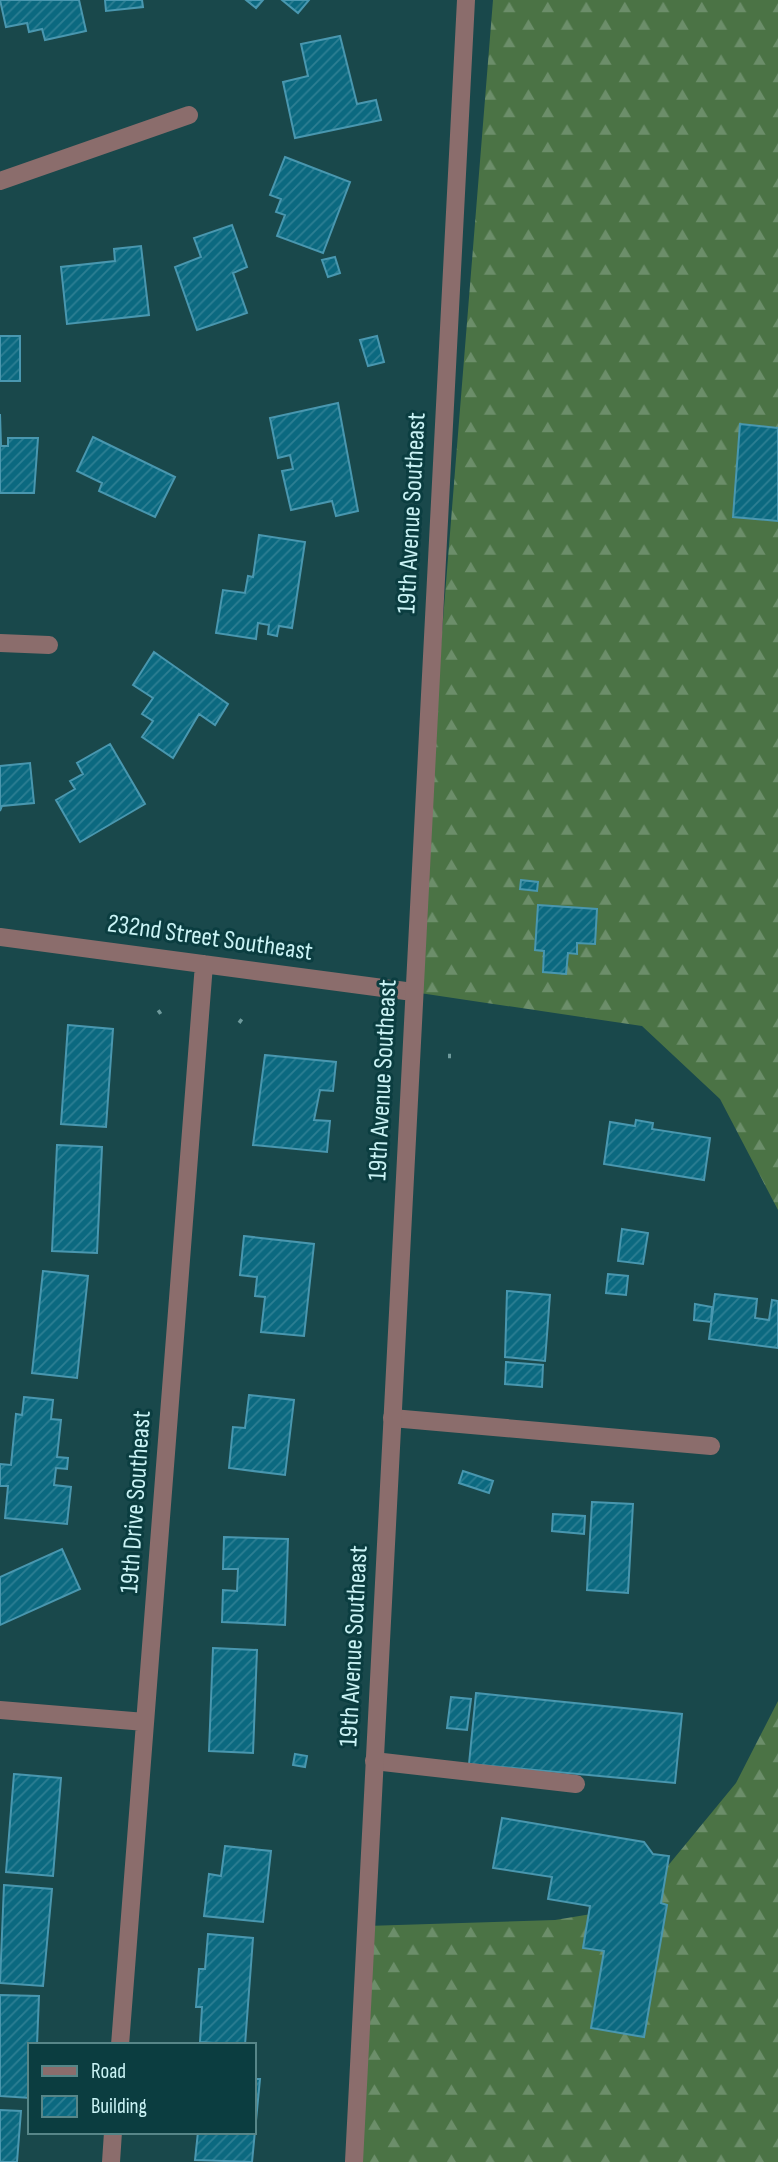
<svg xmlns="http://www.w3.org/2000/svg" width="778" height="2162" font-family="'Sofia Sans Condensed',sans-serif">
	<defs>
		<pattern id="forest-firs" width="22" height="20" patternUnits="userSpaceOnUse" patternTransform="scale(1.75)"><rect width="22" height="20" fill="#4b7345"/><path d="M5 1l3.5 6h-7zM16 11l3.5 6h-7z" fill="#6c8e6a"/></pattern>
		<pattern id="building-hatch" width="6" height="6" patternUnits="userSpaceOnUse" patternTransform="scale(1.75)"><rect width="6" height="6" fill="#0b6980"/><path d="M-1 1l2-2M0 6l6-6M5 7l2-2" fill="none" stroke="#2d7f93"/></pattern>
	</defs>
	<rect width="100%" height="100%" fill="#19484b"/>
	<path fill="url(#forest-firs)" d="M493,0H778V1210L720,1099L642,1026L413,992Z
		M778,1701V2162H354L366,1926L555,1920L634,1907L736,1783Z"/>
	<path fill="url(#building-hatch)" stroke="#4997af" stroke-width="2" d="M0,0H79L86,31L45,40L42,29L29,32L27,23L6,27Z
		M105,0H142L143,7L106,11Z
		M246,0H263L256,8Z
		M282,0H309L298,13Z
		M340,36L357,104L376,100L381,120L295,138L283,82L308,76L301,44Z
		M285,157L350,182L323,253L277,236L285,215L276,212L281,199L270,195Z
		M232,225L247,267L233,273L247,313L197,330L175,267L201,257L194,238Z
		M141,246L149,315L67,324L61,267L115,261L114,249Z
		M335,257L340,273L328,277L322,260Z
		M0,336H20V381H0Z
		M377,336L384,362L368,366L360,340Z
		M338,403L358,511L336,516L332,501L291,510L282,471L293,469L290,455L278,458L270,418Z
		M0,414L1,446H8V438H38L34,493H0Z
		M740,424L778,428V521L733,517Z
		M93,437L175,477L155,517L99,491L102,483L77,471Z
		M259,535L305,542L292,628L279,626L277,636L268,634L269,625L258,623L256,639L216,633L223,590L245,593L248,576L253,577Z
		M154,652L228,704L215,725L199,714L173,758L142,737L153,721L142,714L153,698L133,685Z
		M110,744L145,804L80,842L56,800L75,789L70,781L83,774L77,763Z
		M30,763L34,803L2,806L0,811V766Z
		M521,880L538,882L537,891L520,889Z
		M538,905L597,909L595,944L577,943V954L568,953L566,974L543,972L544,951L535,950Z
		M68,1025L113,1029L106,1127L61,1124Z
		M265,1055L336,1062L333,1091L320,1090L314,1120L330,1121L327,1152L253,1145Z
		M636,1120L653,1123L652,1129L710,1138L704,1180L604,1164L610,1122L635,1126Z
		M57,1145L102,1147L97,1253L52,1251Z
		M622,1229L648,1233L643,1264L618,1261Z
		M244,1236L314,1244L304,1336L261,1332L265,1297L255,1296L257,1277L240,1275Z
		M43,1271L88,1276L77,1378L32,1373Z
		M608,1274L628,1276L626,1295L606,1293Z
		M507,1291L550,1295L545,1361L505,1357Z
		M715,1294L757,1299L755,1318L769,1320L772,1300L778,1301V1348L709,1339Z
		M695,1304L712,1307L711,1322L694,1320Z
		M506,1362L543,1365L542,1387L505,1384Z
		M249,1395L294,1400L285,1475L229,1468L233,1427L245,1428Z
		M24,1397L53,1400L51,1419L61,1420L57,1457L68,1458L67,1469L56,1468L54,1485L71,1487L67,1524L5,1518L8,1486H0V1464L11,1465L16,1414L22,1415Z
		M463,1471L493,1481L489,1493L459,1483Z
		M592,1502L633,1504L628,1593L587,1590Z
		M553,1514L585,1516L584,1534L552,1531Z
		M224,1537L288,1539L285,1625L222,1622L223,1590L237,1591L238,1569H223Z
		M62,1549L80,1589L0,1625V1577Z
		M213,1648L257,1650L253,1753L209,1751Z
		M476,1693L682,1714L675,1783L469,1764Z
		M451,1697L471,1699L467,1730L447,1728Z
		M295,1754L307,1756L305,1767L293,1765Z
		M14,1774L61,1778L53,1876L6,1872Z
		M502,1818L644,1842L653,1854L669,1856L661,1903L667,1905L644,2037L591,2028L604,1951L583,1948L590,1906L548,1899L552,1877L493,1868Z
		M225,1846L271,1851L263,1922L204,1916L209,1874L221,1876Z
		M4,1885L52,1889L43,1986L0,1983Z
		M208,1934L253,1938L245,2045L200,2042L202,2007H196L199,1969H205Z
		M0,1995L39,1996L37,2045H30V2098L0,2096Z
		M254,2079H260L252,2162L195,2160L198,2132H254Z
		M0,2110L21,2111L17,2162H0Z"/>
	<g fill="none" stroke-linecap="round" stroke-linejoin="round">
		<path stroke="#6e9a9c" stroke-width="4.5" stroke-dasharray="3.5 5" stroke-linecap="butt" d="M158,1013L164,1009
			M239,1020L243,1023
			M448,1056H451"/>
		<path stroke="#8b6d6c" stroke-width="18" d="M392,1418L711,1446
			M374,1761L576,1784"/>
		<path stroke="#8b6d6c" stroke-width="18" d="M0,181L189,115
			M0,643L49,645
			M0,937L413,992
			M0,1710L145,1722
			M120,2045L204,964
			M111,2162L113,2132"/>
		<path stroke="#8b6d6c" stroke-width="18" d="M354,2162L466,0"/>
	</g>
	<g text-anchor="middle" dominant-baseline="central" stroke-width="6" stroke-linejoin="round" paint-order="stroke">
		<g font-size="26" fill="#caf3f5" stroke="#0b3d40">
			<text transform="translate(412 513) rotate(-87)">19th Avenue Southeast</text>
			<text transform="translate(210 938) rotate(8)">232nd Street Southeast</text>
			<text transform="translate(383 1080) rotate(-87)">19th Avenue Southeast</text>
			<text transform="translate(136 1502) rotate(-86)">19th Drive Southeast</text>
			<text transform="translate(354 1646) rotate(-87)">19th Avenue Southeast</text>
		</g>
	</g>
	<rect x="28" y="2043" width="228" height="91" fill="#0b3d40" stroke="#578688" stroke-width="2"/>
	<rect x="42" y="2066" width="35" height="10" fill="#8b6d6c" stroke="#578688" stroke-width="2"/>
	<text x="91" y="2078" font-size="21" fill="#caf3f5">Road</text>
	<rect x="42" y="2096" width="35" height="21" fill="url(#building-hatch)" stroke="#578688" stroke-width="2"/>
	<text x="91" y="2113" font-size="21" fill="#caf3f5">Building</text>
</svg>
